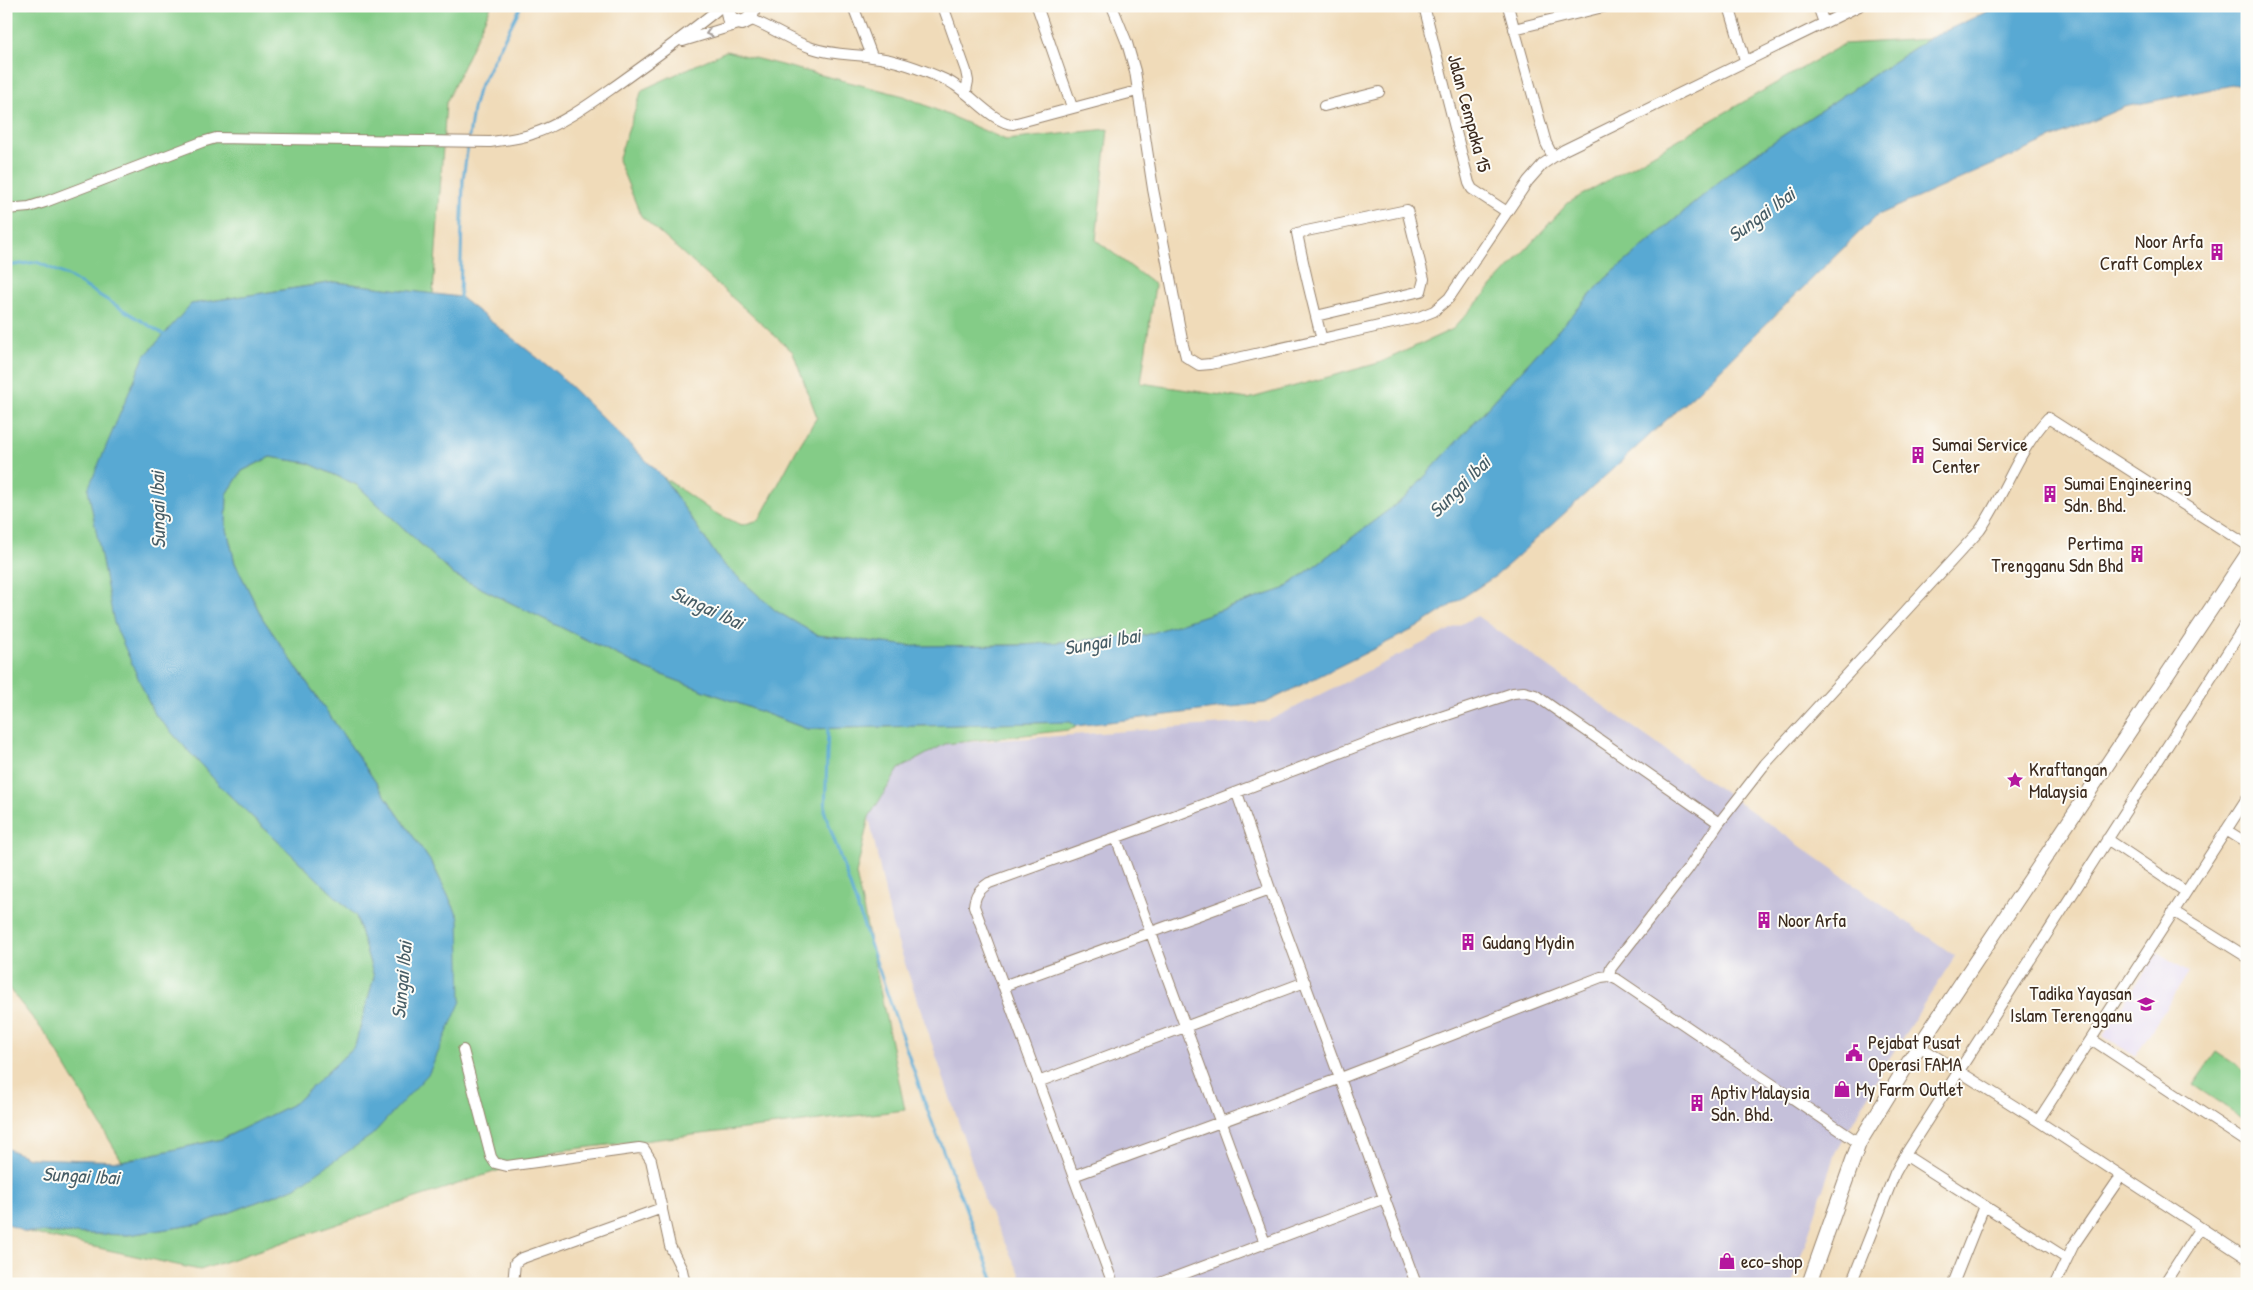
<svg xmlns="http://www.w3.org/2000/svg" width="2253" height="1290" font-family="'Patrick Hand',sans-serif">
	<rect width="100%" height="100%" fill="#fdfcf7"/>
	<filter id="ink" filterUnits="userSpaceOnUse"><feTurbulence type="fractalNoise" baseFrequency=".02" numOctaves="2"/><feDisplacementMap in="SourceGraphic" scale="10" xChannelSelector="R" yChannelSelector="G"/><feConvolveMatrix kernelMatrix="1 2 1 2 8 2 1 2 1" color-interpolation-filters="sRGB"/></filter>
	<filter id="wash" filterUnits="userSpaceOnUse"><feTurbulence type="fractalNoise" baseFrequency=".0096" numOctaves="4" result="noise"/><feDisplacementMap in="SourceGraphic" scale="20" xChannelSelector="R" yChannelSelector="G"/><feGaussianBlur stdDeviation="1.12" result="paint"/><feColorMatrix in="noise" values="0 0 0 0 0 0 0 0 0 0 0 0 0 0 0 0 0 1.4 0 .05"/><feComposite in="paint" operator="in"/></filter>
	<g filter="url(#wash)">
		<rect width="100%" height="100%" fill="#f0dbb9"/>
		<path fill="#e1d4f3" d="M2157,952L2189,972L2135,1056L2103,1036Z"/>
		<path fill="#c5c0da" d="M1477,616L1955,956L1887,1062L1835,1153L1792,1284H1025L987,1207L892,925L869,817L899,769L945,744L1268,721Z"/>
		<path fill="#84cc87" stroke="#607b52" d="M6,6H491L446,103L433,294L335,282L191,304L153,712L223,789L356,916L374,977L355,1046L295,1103L222,1139L122,1161L48,1037L6,985Z
			M1928,39L1740,164L1605,279L1407,496L1284,589L1146,635L1024,645L910,646L817,635L776,611L721,562L663,477L713,512L742,525L759,520L796,451L817,417L793,352L641,216L618,160L642,90L726,51L904,96L1006,140L1108,129L1096,240L1155,285L1141,383L1248,399L1379,363L1453,329L1568,203L1844,44Z
			M270,457L308,463L357,485L454,575L646,669L807,729L1070,722L1075,724V728L1067,730L945,744L899,769L869,817L856,874L905,1110L557,1151L200,1270L25,1232L128,1235L200,1224L296,1187L459,918L433,865L263,619L235,563L226,525L227,494L242,471Z
			M2216,1052L2247,1073V1121L2193,1085Z"/>
		<path fill="#59a9d3" stroke="#4a6a78" d="M1999,6H2247V82L2124,107L1876,216L1699,390L1497,575L1416,628L1265,703L1076,726L1070,722L807,729L646,669L454,575L357,485L308,463L270,457L242,471L227,494L226,525L235,563L263,619L433,865L459,918L461,1001L429,1073L372,1135L296,1187L200,1224L128,1235L25,1232L6,1223V1148L29,1158L122,1161L222,1139L295,1103L355,1046L374,977L356,916L223,789L153,712L114,623L88,489L144,357L191,304L335,282L460,297L558,374L663,477L721,562L776,611L817,635L910,646L1024,645L1146,635L1284,589L1407,496L1605,279L1740,164L1928,39Z"/>
		<g fill="none" stroke-linecap="round" stroke-linejoin="round">
			<path stroke="#59a9d3" stroke-width="3" d="M6,266L37,262L68,276L166,336
				M460,299L463,179L473,109L478,90L521,6
				M828,727L825,813L927,1109L995,1284"/>
		</g>
	</g>
	<g filter="url(#ink)">
		<g fill="none" stroke-linecap="round" stroke-linejoin="round">
			<g stroke="#96826c" stroke-width="12">
				<path id="minor" d="M853,6L872,56
					M943,6L966,71L968,81L966,91
					M1037,6L1072,107
					M1112,6L1127,43L1135,71L1153,189L1183,345L1186,357L1199,365L1211,364L1419,317L1434,311L1449,298L1528,181L1543,164L1564,150L1859,6
					M1424,6L1469,183L1472,189L1507,212
					M1508,6L1546,143L1553,157
					M1729,6L1745,60
					M1818,6L1824,23
					M750,19C771,27 791,41 812,48C832,55 852,54 872,57C899,60 924,70 948,81C969,91 994,124 1013,124L1137,91
					M1514,29L1607,6
					M683,41L742,23
					M1324,106L1379,92
					M6,209L29,207L45,202L202,142L216,138L490,142C504,140 518,139 532,134C563,124 591,103 618,84C653,59 688,34 722,6
					M1316,316L1421,291L1424,279L1407,210L1297,233C1304,269 1313,305 1322,340
					M1237,793L1270,889L1416,1284
					M2226,830L2247,843
					M1116,838L1265,1243
					M2107,839L2186,892
					M2173,911L2247,957
					M1609,976L1611,968L1688,869L1719,823L1765,764L1980,530C2005,494 2018,450 2048,418L2247,545
					M1003,986L1270,889
					M2091,1039L2247,1142
					M1919,1046L2038,1121L2247,1258
					M463,1050L491,1157L495,1163L507,1166L639,1148L644,1149L651,1160L670,1246L682,1270L685,1284
					M1038,1082L1305,982
					M2038,1121L2247,798
					M1905,1155L2066,1258
					M1073,1176L1341,1078L1601,977L1609,976L1618,980L1859,1143
					M513,1284L515,1263L520,1259L662,1208
					M1113,1284L974,906C975,894 980,889 989,883L1142,828L1384,736L1513,693L1524,692L1535,695L1719,823
					M1157,1284L1385,1198
					M1851,1284L1895,1173L1905,1155L2247,622
					M1953,1284L1984,1206
					M2055,1284L2073,1246L2121,1176
					M2164,1284L2200,1228"/>
			</g>
			<g stroke="#96826c" stroke-width="16">
				<path id="tertiary" d="M727,6L729,18L742,23L750,19L754,6
					M1809,1284L1859,1143L1912,1057L2247,555"/>
			</g>
			<use href="#minor" stroke="#fff" stroke-width="10"/>
			<use href="#tertiary" stroke="#fff" stroke-width="14"/>
		</g>
		<defs><path id="oneway-chevron" d="M-2-3.5L2.5 0L-2 3.5" fill="none" stroke-width="1.6" stroke-linecap="round" stroke-linejoin="round" transform="scale(1.25)"/></defs>
		<use stroke="#a79f9a" href="#oneway-chevron" transform="translate(709 33) rotate(163)"/>
	</g>
	<defs>
		<g id="building-bare" transform="scale(1.35)"><path d="M-4-6H4V6H1V3H-1V6H-4ZM-2.5-4.3h1.7v1.8h-1.7ZM.8-4.3h1.7v1.8H.8ZM-2.5-1h1.7V.8h-1.7ZM.8-1h1.7V.8H.8Z" fill="#b5179e" stroke="#fdfcf7" stroke-width="2.5" paint-order="stroke"/></g>
		<g id="sight-bare" transform="scale(1.35)"><path d="M0-6L1.8-2.2L6-1.7L2.9 1.2L3.7 5.4L0 3.3L-3.7 5.4L-2.9 1.2L-6-1.7L-1.8-2.2Z" fill="#b5179e" stroke="#fdfcf7" stroke-width="2.5" paint-order="stroke"/></g>
		<g id="school-bare" transform="scale(1.35)"><path d="M0-5L7-2L0 1L-7-2ZM-4 1L0 2.5L4 1V4Q0 6-4 4Z" fill="#b5179e" stroke="#fdfcf7" stroke-width="2.5" paint-order="stroke"/></g>
		<g id="civic-bare" transform="scale(1.35)"><path d="M-.6-6.5H3V-4.5H.6V-3L4-1V1h2V6H-6V1h2V-1L-.6-3ZM-1.2 2.5V6h2.4V2.5Z" fill="#b5179e" stroke="#fdfcf7" stroke-width="2.5" paint-order="stroke"/></g>
		<g id="shop-bare" transform="scale(1.35)"><path d="M-5-2.5h2.3a2.7 3.5 0 0 1 5.4 0H5L5.5 6h-11ZM-1.5-2.5h3a1.5 2.3 0 0 0-3 0Z" fill="#b5179e" stroke="#fdfcf7" stroke-width="2.5" paint-order="stroke"/></g>
	</defs>
	<g fill-rule="evenodd">
		<use href="#building-bare" x="2217" y="252"/>
		<use href="#building-bare" x="1918" y="455"/>
		<use href="#building-bare" x="2050" y="494"/>
		<use href="#building-bare" x="2137" y="554"/>
		<use href="#sight-bare" x="2015" y="780"/>
		<use href="#building-bare" x="1764" y="920"/>
		<use href="#building-bare" x="1468" y="942"/>
		<use href="#school-bare" x="2146" y="1004"/>
		<use href="#civic-bare" x="1854" y="1053"/>
		<use href="#shop-bare" x="1842" y="1089"/>
		<use href="#building-bare" x="1697" y="1103"/>
		<use href="#shop-bare" x="1727" y="1261"/>
	</g>
	<g text-anchor="middle" dominant-baseline="central" stroke-width="4" stroke-linejoin="round" paint-order="stroke">
		<g font-size="19" fill="#3b2a1e" stroke="#fdfcf7">
			<text transform="translate(1470 113) rotate(75)">Jalan Cempaka 15</text>
		</g>
		<g font-size="19" fill="#3b2a1e" stroke="#fdfcf7" text-anchor="start">
			<text x="2203" y="241" text-anchor="end">Noor Arfa<tspan x="2203" dy="22">Craft Complex</tspan></text>
			<text x="1932" y="444">Sumai Service<tspan x="1932" dy="22">Center</tspan></text>
			<text x="2064" y="483">Sumai Engineering<tspan x="2064" dy="22">Sdn. Bhd.</tspan></text>
			<text x="2123" y="543" text-anchor="end">Pertima<tspan x="2123" dy="22">Trengganu Sdn Bhd</tspan></text>
			<text x="2029" y="769">Kraftangan<tspan x="2029" dy="22">Malaysia</tspan></text>
			<text x="1778" y="920">Noor Arfa</text>
			<text x="1482" y="942">Gudang Mydin</text>
			<text x="2132" y="993" text-anchor="end">Tadika Yayasan<tspan x="2132" dy="22">Islam Terengganu</tspan></text>
			<text x="1868" y="1042">Pejabat Pusat<tspan x="1868" dy="22">Operasi FAMA</tspan></text>
			<text x="1856" y="1089">My Farm Outlet</text>
			<text x="1711" y="1092">Aptiv Malaysia<tspan x="1711" dy="22">Sdn. Bhd.</tspan></text>
			<text x="1741" y="1261">eco-shop</text>
		</g>
		<g font-size="20" font-style="italic" fill="#475d66" stroke="#fdfcf7">
			<text transform="translate(1761 214) rotate(-36)">Sungai Ibai</text>
			<text transform="translate(1459 486) rotate(-45)">Sungai Ibai</text>
			<text transform="translate(157 510) rotate(-91)">Sungai Ibai</text>
			<text transform="translate(708 607) rotate(25)">Sungai Ibai</text>
			<text transform="translate(1102 641) rotate(-10)">Sungai Ibai</text>
			<text transform="translate(401 980) rotate(-85)">Sungai Ibai</text>
			<text transform="translate(81 1175) rotate(3)">Sungai Ibai</text>
		</g>
	</g>
	<rect width="2253" height="1290" fill="none" stroke="#fdfcf7" stroke-width="25"/>
</svg>
